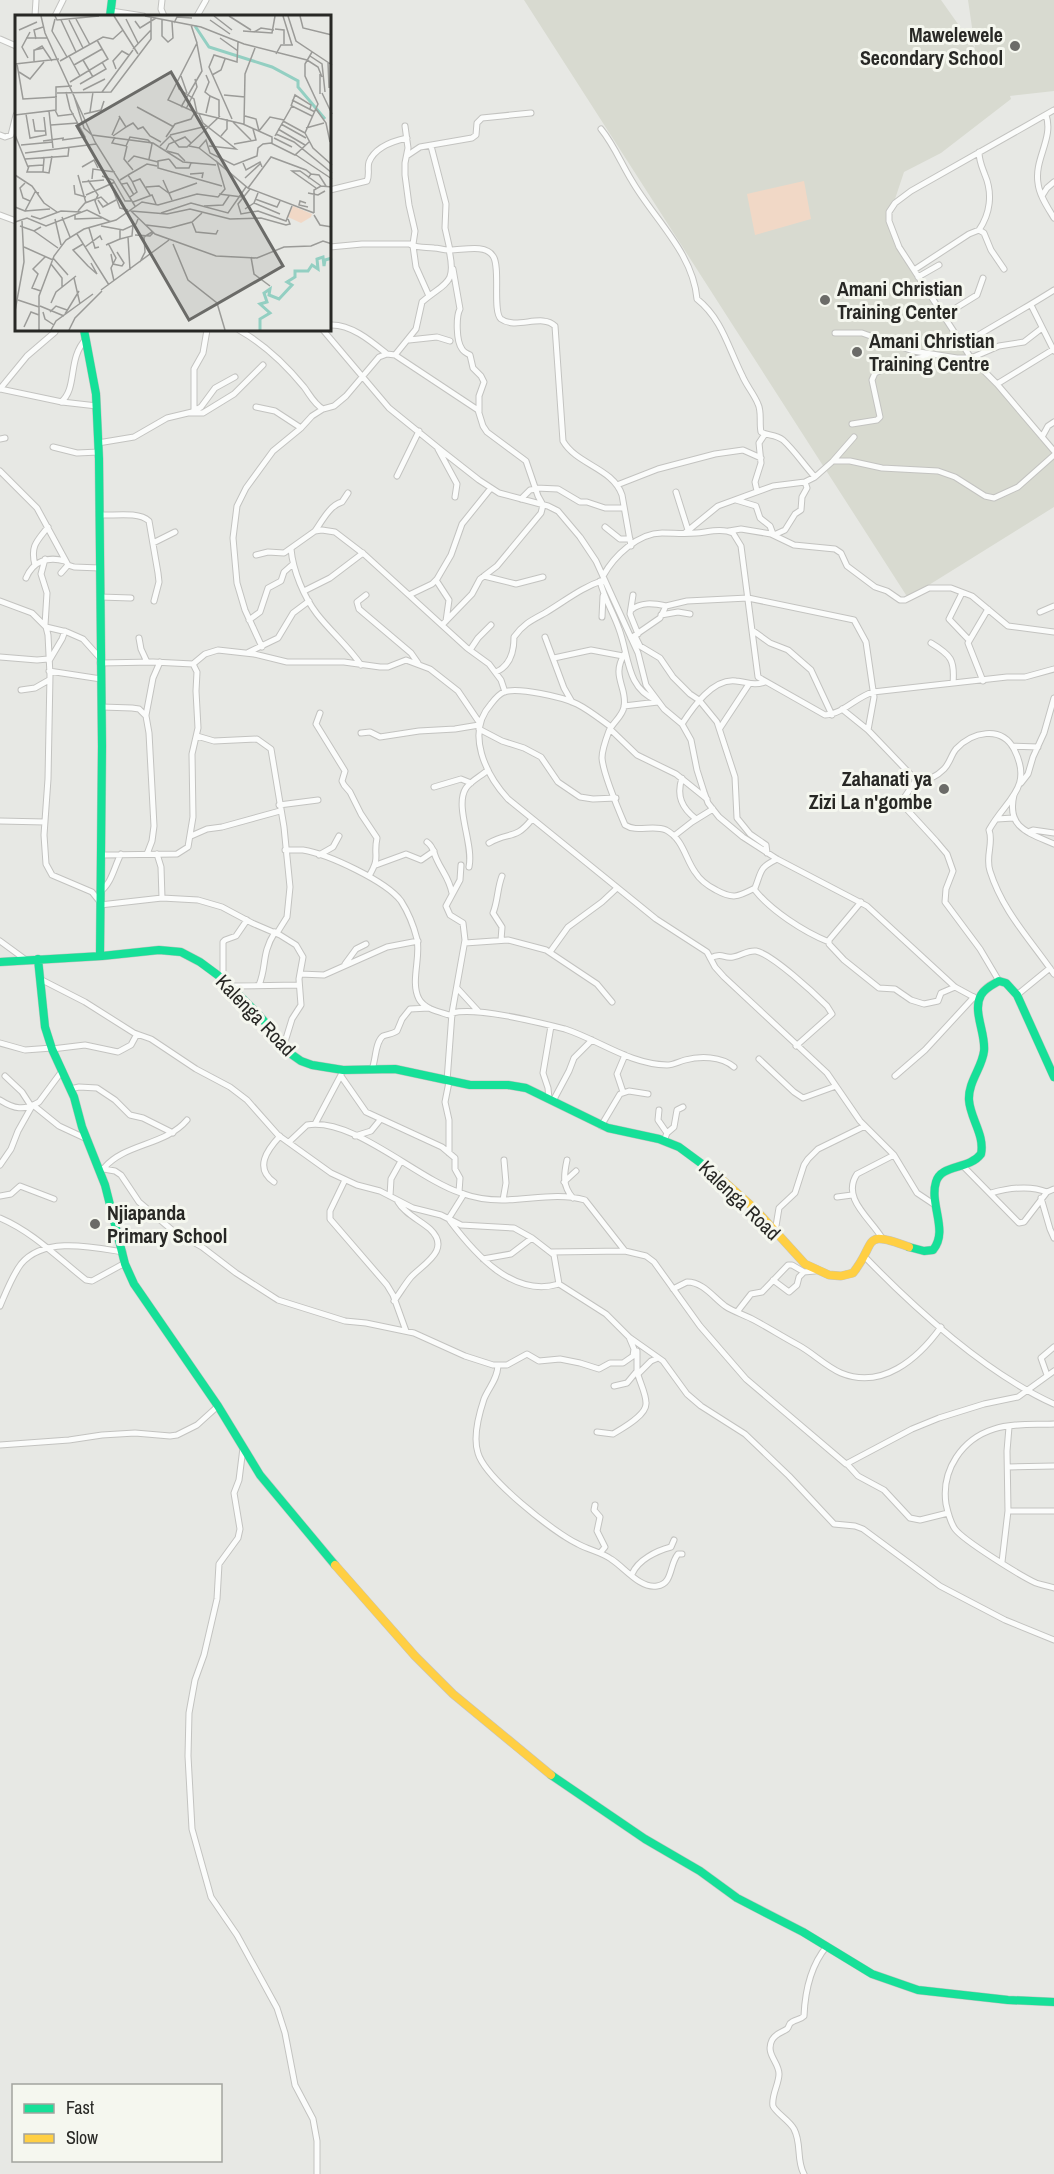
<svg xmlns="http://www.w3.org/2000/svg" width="1054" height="2174" font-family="'Archivo Narrow',sans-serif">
	<rect width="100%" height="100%" fill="#e7e8e4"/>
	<path fill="#d8dad0" d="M524,0H941L975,48L968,0H1054V91L1010,96L1011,99L941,153L904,172L889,217L897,242L971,358L1054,452V507L908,598Z"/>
	<path fill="#f1d8c6" d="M804,181L811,219L755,235L747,194Z"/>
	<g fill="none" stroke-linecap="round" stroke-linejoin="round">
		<g stroke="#c3c3c0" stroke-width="7">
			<path id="street" d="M162,0L161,9L164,16
				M111,11L143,16
				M35,16L36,0
				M55,16L63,0
				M197,16L206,0
				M0,39L16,46
				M1054,110L911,191L895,203L889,212V221L899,247L971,358L997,384L1054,451
				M1046,115C1054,138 1034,159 1038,183C1039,195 1048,208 1054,218
				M601,129C614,145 621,163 632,181C654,219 693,253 697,299C722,319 728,347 742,375C746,385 754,394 758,404C762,412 759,423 761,432C768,436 775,434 783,440C795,451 804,465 815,477
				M0,135L5,137L11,135L16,115
				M431,146L446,204L445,228L450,250
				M408,155L420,147L472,138L476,135L477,123L482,118L531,113
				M330,190L367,181C370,174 367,168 369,162C375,147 393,141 407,138
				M1042,196L1047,188L1054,182
				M0,215L16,221
				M979,230C990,214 993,194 985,175C982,167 979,161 979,152
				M411,245C419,248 426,247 434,248C439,248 443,250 448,250C460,251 485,243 493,256C501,267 492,312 501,319C516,330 542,313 555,326L563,441C577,465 613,468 622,495L631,546
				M413,246L416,267L429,296
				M330,247L362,244H413L415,231L409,205L405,175V163L408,148L405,126
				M453,269L460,309C456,316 456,341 462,349C463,351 468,354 470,355L473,368L481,376L484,382L479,396V412
				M914,270L969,234L979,230L984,233L991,250L1004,269
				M918,277L939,265
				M1031,305L1054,351
				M943,316L977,295L983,278
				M330,325C351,324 371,341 387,354
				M239,330C264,344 286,365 304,387C310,395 314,404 323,409L334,406L346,396L379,357L387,354L395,355L478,410L483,426L487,432L526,461L538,496L543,505L541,513L497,566L480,579L472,594L443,624
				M323,330L389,408L442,451L479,480L499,493L548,506L558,511L580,537L596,561L638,653L646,685L664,709L682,724L691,740L697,770L704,792L708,803L719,817L743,837L777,859L867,906L955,987L979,1000
				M835,333H862L913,351L957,358H971L999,346L1024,342L1042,328
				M409,340L437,337L450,341
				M962,345C993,326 1024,309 1054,290
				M395,355L416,329L422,302C445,282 457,285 449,250
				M997,384L1054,349
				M0,389L62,402L97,406
				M0,389L27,356L55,332
				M61,402C78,388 67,359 86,339
				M256,407L275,411L301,428
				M194,411V369L203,353L207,330
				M190,413H203L234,394L263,365
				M852,424L877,420L880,417L872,380L875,373L898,363L928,356
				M1042,437L1048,426L1054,422
				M0,439L5,438
				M98,443L134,437L167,418L192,412L201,407L215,388L235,377
				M53,447L77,453L99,452
				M438,449L457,484L455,497
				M833,461L854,437
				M0,471L37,508L68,565L74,567L100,568
				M397,476L419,431
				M617,485L658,469L715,454L743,450L761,458
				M536,488L558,489L580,502H587L605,508H624
				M757,491L755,482L761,463L759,443L765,434
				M676,492L688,530
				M521,499L530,490L536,489
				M736,500L756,506L760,518L770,526L773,534
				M99,515C113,516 138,511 149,521L158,573L159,582L154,601
				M605,527L620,539H630
				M315,531C322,521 330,505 342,502L348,493
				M729,531L741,529L771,534L794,545L835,549L841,553L847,566L875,587L887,591L900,600H905L929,588H951L972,596L1008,626L1054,632
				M685,533L718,506L773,486L805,482L815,477L833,461H850L882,468L938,471L955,477L985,496L994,498L1018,487L1054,455
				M774,535L785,530L795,514L801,510L802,497L807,488L805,482
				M153,543L175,532
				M291,549C293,571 304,597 317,614C331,632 348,646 361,665
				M256,555L268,552L284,553L315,531L322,530L335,532L365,555L467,648L489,664L501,680L505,692
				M35,565C30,546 37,541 48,527
				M61,573L68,565
				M484,576L516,584L543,577
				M603,576C614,556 638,533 662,533C674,533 684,534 696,533C708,532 722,528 733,533L741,546L758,677L825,715C843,714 856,697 873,692L1007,677H1025L1054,669
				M26,578C33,561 48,556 65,561
				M436,580L449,600L446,621
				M600,581C604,598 613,612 619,629C629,655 626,688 656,700
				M304,591L330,578L363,553
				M962,593L949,619L969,640
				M366,595L357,602L359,609L411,653L418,663
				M409,595L432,584L437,579L451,555L462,524L491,488
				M633,595L630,614L638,634
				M100,597L131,598
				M0,601L32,613L46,627L48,635L50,675L48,779L44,835L46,864L52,875L92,892L100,902
				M631,610C641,602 653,603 666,606
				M1040,612L1054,606
				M661,615L678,612L690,614
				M602,617L603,596
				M249,620L260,612L268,588L281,581L284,572L293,564
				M45,625L47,593L41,574L45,559
				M46,627L67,632L83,639L100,658
				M752,630L770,643L788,650L811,670L832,715
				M635,636L640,646L660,658L673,677L690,694L699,700L717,722L735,777L737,818L750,834L766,845L767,853
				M545,637L564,688L572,702
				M139,638L141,649L147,662
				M631,638L660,618L666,606L687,601L748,598L854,620L866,642L874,697L868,730
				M931,643C951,655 955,660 953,683
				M262,647L245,610L237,583L233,538L237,506L246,488L273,451L301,428L312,416L323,409
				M470,650L478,638L491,625
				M249,652L278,638L293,613L309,601
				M625,653C610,677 628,687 624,707C622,717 613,722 609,731C606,739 602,750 602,758C603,772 619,811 625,825C637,833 653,824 666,830C683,839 685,858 695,872C700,880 708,886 716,890C734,900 739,896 755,888C762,870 759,868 777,859
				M0,657L37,660L48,659
				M554,658L591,650L623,656
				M49,661L62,639L65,631
				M100,663L153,662L193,664L197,672L196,691L198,728L192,754L193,817L188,847L177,854L102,855
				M193,664L205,654L218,650L254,654L287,662H344L380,667H388L406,660L430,669L458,691L479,722
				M49,671L101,679
				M496,672C510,666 514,651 514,637C523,624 532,620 545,613C565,601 582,587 604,580
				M983,681L968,643L988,609
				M21,690L35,688L49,680
				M624,706L658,702
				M102,707L132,708L139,709L146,716L149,733L154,826L152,841L147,854
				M842,709L868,730L913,777L920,781C929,780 938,775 944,769C950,763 951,755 956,749C972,732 1001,725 1014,749C1034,788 1006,799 989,830C994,843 985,856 990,871C1003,912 1030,939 1054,974
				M320,713L316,724L345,771L342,781L344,785L350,792L361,814L377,838C373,857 381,856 369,876
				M146,715L153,678L160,662
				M682,724C693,707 713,678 736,681C747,682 754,686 765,682
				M611,727C600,719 589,710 577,704C563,697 518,687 504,692C499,694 494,700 491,704C465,733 486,775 508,799L656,919L707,952L715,967L724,977L827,1073L860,1121L894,1155L917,1193L935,1205
				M720,728L749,684
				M479,729L502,741L524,748L541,757L558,782L580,797L593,799L616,798
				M610,729L637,755L676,774L707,799
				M361,733L370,732L380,737L419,731L455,729L479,725
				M197,736L214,741L257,739L271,749L284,827L290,887L287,917L277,933
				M1012,746L1038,747
				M682,778C676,796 682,808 696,819
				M916,780L904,798L902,804L936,841L947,854L953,871L946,889L945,902L980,949L999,981
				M1021,783L1028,774L1033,757L1044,733L1054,698
				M434,787L461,779L471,783
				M1014,795C1006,828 1029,833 1054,844
				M279,805L318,800
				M997,819L1013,818
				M0,821L45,822
				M1028,832L1033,830L1054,833
				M191,836L207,829L222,827L280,811
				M674,836L692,822L713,809
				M427,842C434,847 433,852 437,860C443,873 449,878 452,893
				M489,843C509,831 515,841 532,819
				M285,850C291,850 297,850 303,850C328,854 386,881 401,901C408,912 414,927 417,939C421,958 410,982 419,999C425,1010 441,1012 452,1016
				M157,854L161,867L162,898
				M319,855L333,847L339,836
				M376,865L406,854L421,860L434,851
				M469,867C474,844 454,806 466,788C471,781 481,776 488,770
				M754,889C770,910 804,932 829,942
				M100,892C112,883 114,867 121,854
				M861,902L829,940V944L844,960L879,988L895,989L911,1000L924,1004L938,1001L941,993L955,987
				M100,905L162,898L198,900L222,907L252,923L280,935L296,945L303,957L299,979L301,1005L292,1019L284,1045
				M501,940L502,927L493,913C498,901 497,889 502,876
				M0,941L26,960
				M465,943L508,940L546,950L597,984L612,1002
				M550,952L568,927L602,902L617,888
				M710,958C724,952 723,959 733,957C741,956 747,950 756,951C772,954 815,994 827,1006L832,1014L796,1046
				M345,964L356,949L366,944
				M300,974L324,975L387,947L418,941
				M40,979L85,1002L134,1033L151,1039L196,1069L230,1087L247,1100L278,1135L331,1173L357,1185L380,1191L413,1208L441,1215L461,1225L514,1228L532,1238L554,1255L559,1284L606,1314L629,1337L663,1361L687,1394L701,1406L745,1434L789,1476L834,1524L855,1526L863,1529L940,1586L1005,1620L1054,1640
				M223,979V942L225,940L236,936L247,920
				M259,985C267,966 261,954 275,932
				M231,986L299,985
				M457,988L479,1012
				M1017,995L1050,968
				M452,1013C478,1007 537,1022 565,1029C599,1040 629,1064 667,1065C673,1065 678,1062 685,1060C700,1056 721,1056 734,1067
				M0,1043L25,1050L52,1048
				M52,1049L85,1045L118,1052L131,1045L137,1034
				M759,1059L794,1092L803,1098L836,1086
				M372,1069C376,1060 375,1042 383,1036C388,1034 393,1034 397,1031L402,1019L410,1009L429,1008
				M5,1076L22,1092L31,1106
				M341,1076L366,1112L442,1147L455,1158V1169L460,1178L459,1192
				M895,1076L925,1050L974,997
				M447,1081L452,1013L465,940L463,923L450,915L446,906L460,880L461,865
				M70,1089L79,1087L97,1088L115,1100L130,1115L143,1118L173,1133
				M623,1092L617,1074L625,1055
				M549,1099L548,1088L543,1073L551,1026
				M0,1100C14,1109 24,1111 39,1102L62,1071
				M553,1101L569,1071L574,1058L592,1040
				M33,1105L59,1126L87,1139
				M659,1110L658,1120L667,1133
				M315,1124L341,1075
				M601,1126L620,1094L629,1091L648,1094
				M355,1136L371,1131L380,1120
				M664,1141L667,1133L674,1127L677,1110L683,1107
				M289,1142L307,1125C353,1117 417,1179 461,1193C474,1198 489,1200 502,1200C529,1200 558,1192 585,1200L625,1251L646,1256L654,1262L700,1326L746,1379L846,1464L912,1429L939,1418L984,1404L1018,1397L1054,1371
				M449,1153V1120L445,1102L449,1082
				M567,1160C564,1174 562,1186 573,1198
				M0,1165L11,1149L18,1131L32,1106
				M964,1167L1019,1223L1024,1222L1047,1192L1054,1189
				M98,1168L115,1171L121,1175L139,1202L172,1230L202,1247L236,1273L278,1300L345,1321L366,1323L414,1333L465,1356L493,1365H507L527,1354L539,1361L560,1359L580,1363L599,1369L610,1363H623L633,1356L634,1349L629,1337
				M104,1168C125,1143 165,1146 187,1120
				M345,1180L330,1211V1219L387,1285L393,1295L406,1331
				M274,1182C254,1168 267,1150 280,1136
				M564,1182L576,1171
				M991,1193C1009,1188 1030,1185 1047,1192
				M0,1196L11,1194L20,1186L54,1199
				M390,1196L391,1179L401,1161
				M837,1197L852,1195
				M1041,1198L1050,1229L1054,1238
				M503,1200L506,1183L504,1160
				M0,1218C33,1232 58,1258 86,1280L92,1281L125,1263
				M449,1218L464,1194
				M450,1221C475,1254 513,1298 559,1284
				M775,1232L779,1208L795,1193L804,1165L808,1159L818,1149L865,1126
				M882,1238C870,1218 841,1198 857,1174L894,1155
				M551,1252L625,1251
				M864,1256C915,1309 987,1374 1054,1404
				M483,1259L511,1254L532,1238
				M773,1280L789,1292L797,1285L799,1277L804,1272L815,1271
				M673,1289L687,1282C703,1282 713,1297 725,1306C734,1312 745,1315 754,1320C769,1328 783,1337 798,1345C813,1353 825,1366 841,1373C882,1390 918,1359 941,1327
				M394,1301C400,1293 405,1284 411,1277C423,1264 452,1250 430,1229C420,1220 405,1214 398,1202
				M0,1306C6,1292 12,1276 21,1264C44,1236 92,1247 123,1252
				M737,1312L751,1294L762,1292L788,1265H792L804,1272
				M498,1366C497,1380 489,1387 484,1399C479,1414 473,1438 478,1453C485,1478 553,1532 578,1544C589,1550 601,1552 611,1559C624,1567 640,1589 657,1586C673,1584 669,1565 678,1554H682
				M638,1374L651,1361L658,1358
				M1047,1375L1041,1358L1054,1347
				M614,1386L627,1383L637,1371V1351
				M1054,1424C1035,1425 1012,1423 994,1429C962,1439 941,1470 946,1504C948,1513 950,1522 955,1529C964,1541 1021,1576 1036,1583C1042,1585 1048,1586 1054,1588
				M597,1432L613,1434C623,1428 647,1415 646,1403C646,1393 639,1381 637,1371
				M0,1445L69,1440L102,1435L135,1433L170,1436L177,1435L197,1425L218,1406
				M243,1448L239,1480L234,1493L240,1529L238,1538L219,1564L217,1599L204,1655L195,1680L189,1713L188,1756L192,1829L211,1897L237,1935L277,2008L285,2033L295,2085L313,2119L317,2141V2174
				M847,1464L858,1476L884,1490L910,1518L920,1520L948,1513
				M1008,1467L1054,1466
				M595,1505L594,1510L600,1517L597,1531L605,1547L600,1553
				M1008,1511H1054
				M1002,1562L1008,1511L1007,1451L1009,1427
				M632,1574C638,1560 656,1551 671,1547L674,1540
				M804,2174C796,2160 802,2144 794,2129C790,2121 775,2112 773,2106C771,2096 779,2084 779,2074C779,2062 765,2054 772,2040C776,2033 781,2033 787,2029C790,2026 788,2024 792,2022C797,2019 800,2020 804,2016C805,1992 811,1965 827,1946"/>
		</g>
		<g stroke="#c3c3c0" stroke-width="9">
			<path id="fast" d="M110,16L112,0
				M84,330L96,394L99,459L102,746L100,956
				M38,959L45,1027L52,1049L74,1097L82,1127L105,1185L125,1264L134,1284L218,1406L260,1475L335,1565
				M0,962L102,956L159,950L181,952L200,962L223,979L259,1015L291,1054L301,1061L312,1065L343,1070L395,1069L470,1085H508L526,1088L608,1128L659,1139L679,1147L717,1175
				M909,1247L924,1251L933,1250C949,1231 929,1204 936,1182C941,1164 969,1170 981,1154C985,1135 970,1118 969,1100C968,1082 982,1068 984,1051C986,1033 972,1011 981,995C985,988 992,985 999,981L1006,983L1017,995L1054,1077
				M551,1775L645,1839L700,1871L737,1898L803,1932L872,1974L918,1990L1008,2000L1054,2002"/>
		</g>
		<g stroke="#c3c3c0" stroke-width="9">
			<path id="slow" d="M717,1175L755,1209L805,1264L829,1275L841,1276L853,1273C878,1242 860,1229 909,1247
				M335,1565L415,1656L453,1694L551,1775"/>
		</g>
		<use href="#street" stroke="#fbfcfb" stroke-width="5"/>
		<use href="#fast" stroke="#16e098" stroke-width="8"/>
		<use href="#slow" stroke="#ffcf43" stroke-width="8"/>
	</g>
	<g fill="#6b6b68" stroke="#f5f7ef" stroke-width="2">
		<circle cx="1015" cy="46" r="6"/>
		<circle cx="825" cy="300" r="6"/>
		<circle cx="857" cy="352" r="6"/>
		<circle cx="944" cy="789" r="6"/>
		<circle cx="95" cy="1224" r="6"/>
	</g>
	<g text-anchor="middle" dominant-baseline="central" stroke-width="6" stroke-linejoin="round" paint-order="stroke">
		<g font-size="20" font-weight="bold" fill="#282825" stroke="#f5f7ef" text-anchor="start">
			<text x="1003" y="34" text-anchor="end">Mawelewele<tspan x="1003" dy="23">Secondary School</tspan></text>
			<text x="837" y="288">Amani Christian<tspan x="837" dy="23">Training Center</tspan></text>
			<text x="869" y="340">Amani Christian<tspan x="869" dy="23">Training Centre</tspan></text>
			<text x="932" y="778" text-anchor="end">Zahanati ya<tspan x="932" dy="23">Zizi La n'gombe</tspan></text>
			<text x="107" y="1212">Njiapanda<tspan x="107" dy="23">Primary School</tspan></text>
		</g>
		<g font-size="20" fill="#282825" stroke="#f5f7ef">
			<text transform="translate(256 1015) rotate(46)">Kalenga Road</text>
			<text transform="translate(740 1200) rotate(44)">Kalenga Road</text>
		</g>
	</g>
	<g transform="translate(15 15)">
		<rect width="316" height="316" fill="#e7e8e4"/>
		<path d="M278,191L297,199L296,202L286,208L273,202Z" fill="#f1d8c6"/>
		<path fill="none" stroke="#93cfc2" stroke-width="3" d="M180,11L194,32L257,52L283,66V72L310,104M245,315V304L255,298L245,289L252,287L249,278L255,274L254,280L264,284L277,270L272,267L280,262V256H293L297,250L303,254L302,244L308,242L309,251L310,245L317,243"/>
		<path fill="none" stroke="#9b9b98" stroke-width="1.5" d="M26,1L30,18L80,127L120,191M40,1L42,5L84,1M99,1L123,39M130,1L186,12L229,29L292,45M199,1L217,15M214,1L236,15M268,1L277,30M273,1L281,26L317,50M285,1L288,13L317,20M40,4L37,16L52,42M61,4L75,30M111,4L123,28M147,4V21L153,27L158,23L157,7M46,5L61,37M54,5L68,33M195,5L215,19M120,6L125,13L141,3M159,8L162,2L177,3M176,10L182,28L153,85L182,98L228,109L257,122V128M260,14L269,15V29M4,15L22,7M228,16L257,18L260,1M239,17L246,13L259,15M11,23H32M205,23L223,36M21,24L19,15L28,12M118,34L136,15M20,35L27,31L37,46M297,37L290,49V61L303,89L290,118L298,133L317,150M261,39L266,30H278M54,41L65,61M295,41L307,49L310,77M13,43L7,32L15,17M68,45L78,62M292,45L303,52L307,62M19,46V35L29,33M45,46L88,22L98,24L108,15M313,47L314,73M0,49L44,44M2,49L8,84L42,82M59,50L87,34M101,54L98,46L107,36L114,40M4,57L15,64L29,47M305,59V79M191,60L194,67L190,77L195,81L191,98M197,60L206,55L210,44M166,61L172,78M55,67L93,44L82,25M162,68L164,74L179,84L182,98M65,69L91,54L87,47M68,75L90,64M87,77L118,35M42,78L96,77L136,24V2M307,78L317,99M209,80L230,82M59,81L69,113L77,120L138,128L168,147L201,150M195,81L204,85V101M277,85L300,97M276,91L280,80L296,90L295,94M122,92L159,112M166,92L187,56L182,29M171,94L182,72L180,64M301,94L311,108L315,127M40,95L43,101L59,99M34,96L38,133M75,97L78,77M11,99L15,123L31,120L29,102M69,99L86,95L89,86M184,99L188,108L221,134L194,131M0,100L41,95V72L57,71M230,101L241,104L244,116M18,104L20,116H31M217,104L194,52L199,40L222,47L223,27M268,106L290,118M218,107L236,125M229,109L230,59L240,33M266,109L291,123M36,110L63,108M111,112L118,108L123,114L128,112L135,121L146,127M291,113L309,108M263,114L290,130M244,116L255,102L269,105M261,119L279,127L317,158M0,120L13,152M97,120L105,102M155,120L192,111M98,121L111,112L104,101M206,121L212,114V104M260,121L277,91L297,101M100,122L97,128L111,131L115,122L133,125L137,129L134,144M151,122L160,109L176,104L180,97M259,123L277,132M47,125L70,122L55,94L51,77M28,126L49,123M219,129L241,125L238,114M6,130L38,127M112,131L109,144L118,155M145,131L155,121L164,132H172L205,101M174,131L184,133L191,125L195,138L219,150L242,141L243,133L248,129L256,128L280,140L294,127M184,133L202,147M151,135L154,129L170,122L176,128M152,136L163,139L170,146M10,138L81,129M281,140L317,164M28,142L29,144L28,156V157H12L14,151L28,150M10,144L53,141L54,132M154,144L143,146V153L207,171M154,144L161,153H174L176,148M113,147L119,141L143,147M228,148L231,155L245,147L247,152M67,152L79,145L83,153M28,157L34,158L37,141M175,159L188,158L187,163M296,159L304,160L311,171M0,160L17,171L29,188L42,197M63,160L71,188M113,160L132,149L142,151M87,161L98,165L110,186H116M230,163L245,149M77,164L78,154L100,157M73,165L83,180L80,186L85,199M105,165L113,160L117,166L122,177L115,182M148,165L157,185M67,167L89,165M117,167L125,164L135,180M10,168L5,173L8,183L15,186M107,169L112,168L119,180M59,170L60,179L71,182M97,172L105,193L113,195M131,172L144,171L155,179M233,173L256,142L291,155L296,159L293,163M301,173L277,156H285L306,171M235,174L223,189L226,199L243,196L271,206L277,191M154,178L182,168M293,178L303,180L310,176M204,179L227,182M71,180L100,167M240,184L262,192L265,186M83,185L88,192L101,185M118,187L137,180L141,189M239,188L265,199M291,188L285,186L284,190L293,192M189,191L208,190L214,181M0,192L10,196L20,177L24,178M230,194L239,188L243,178M115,195L140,219L201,241L242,243L269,232L296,231L308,226L317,229M10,196L35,194M63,196L70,188L86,182L93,189M116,196L152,199L175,194L215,204L246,203L271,210L275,209L273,204M146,198L176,188L213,198L231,172M299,198V175L306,171L317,172M60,200V204L87,203M299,200L305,210L317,212M16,201L25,204L46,196L66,197M47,202L55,222M40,204L46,230M0,207L12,203L31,211L72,195L96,207M177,207L181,217L201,219L203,215M131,210L155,213L177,207L187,198M5,211L19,216L26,212M86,211L108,215L121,209L123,204M74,213L80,233L84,232M19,216L43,233M62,219L94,270M120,220L135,221L138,218M113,222L115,255M105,224L117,221L118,209M93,228L101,243L96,253L99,266M68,229L58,235L73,251M158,229L173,265L202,288L210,315M91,230L105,224V215M9,232L38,245M70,232L85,221L87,225M96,239L98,249L107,251L109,248L102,237M236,242L239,259L255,271M38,243L53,260M125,247L130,237L129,222L137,217M36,249L47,263V272M73,251L82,259L76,248M59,263L65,289M86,275L154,225M26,276L17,273L23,259L18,254L30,242M3,285L24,292M36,288L41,277L61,261M25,291L49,301M0,296L9,247L7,206M28,297L30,304L39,310M35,297L41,291L52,295M50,299L64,276M9,312L16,297L24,300M24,315V281L39,241L51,225L69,214L101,205L127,187L143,190L182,179L203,182L210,174L202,147L233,173L299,198M36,315L41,306L78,279M54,315L60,303L87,276"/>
		<path fill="#6b6b68" fill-opacity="0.15" stroke="#6b6b68" stroke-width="3" d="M156,57L268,251L174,305L62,111Z"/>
		<rect width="316" height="316" fill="none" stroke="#282825" stroke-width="3"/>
	</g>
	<rect x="12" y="2084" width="210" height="78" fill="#f5f7ef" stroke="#a3a49e" stroke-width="1.5"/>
	<rect x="24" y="2104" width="30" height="9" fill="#16e098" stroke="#a3a49e" stroke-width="1.5"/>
	<text x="66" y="2114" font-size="18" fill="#282825">Fast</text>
	<rect x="24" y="2134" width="30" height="9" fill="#ffcf43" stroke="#a3a49e" stroke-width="1.5"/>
	<text x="66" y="2144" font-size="18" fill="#282825">Slow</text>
</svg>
